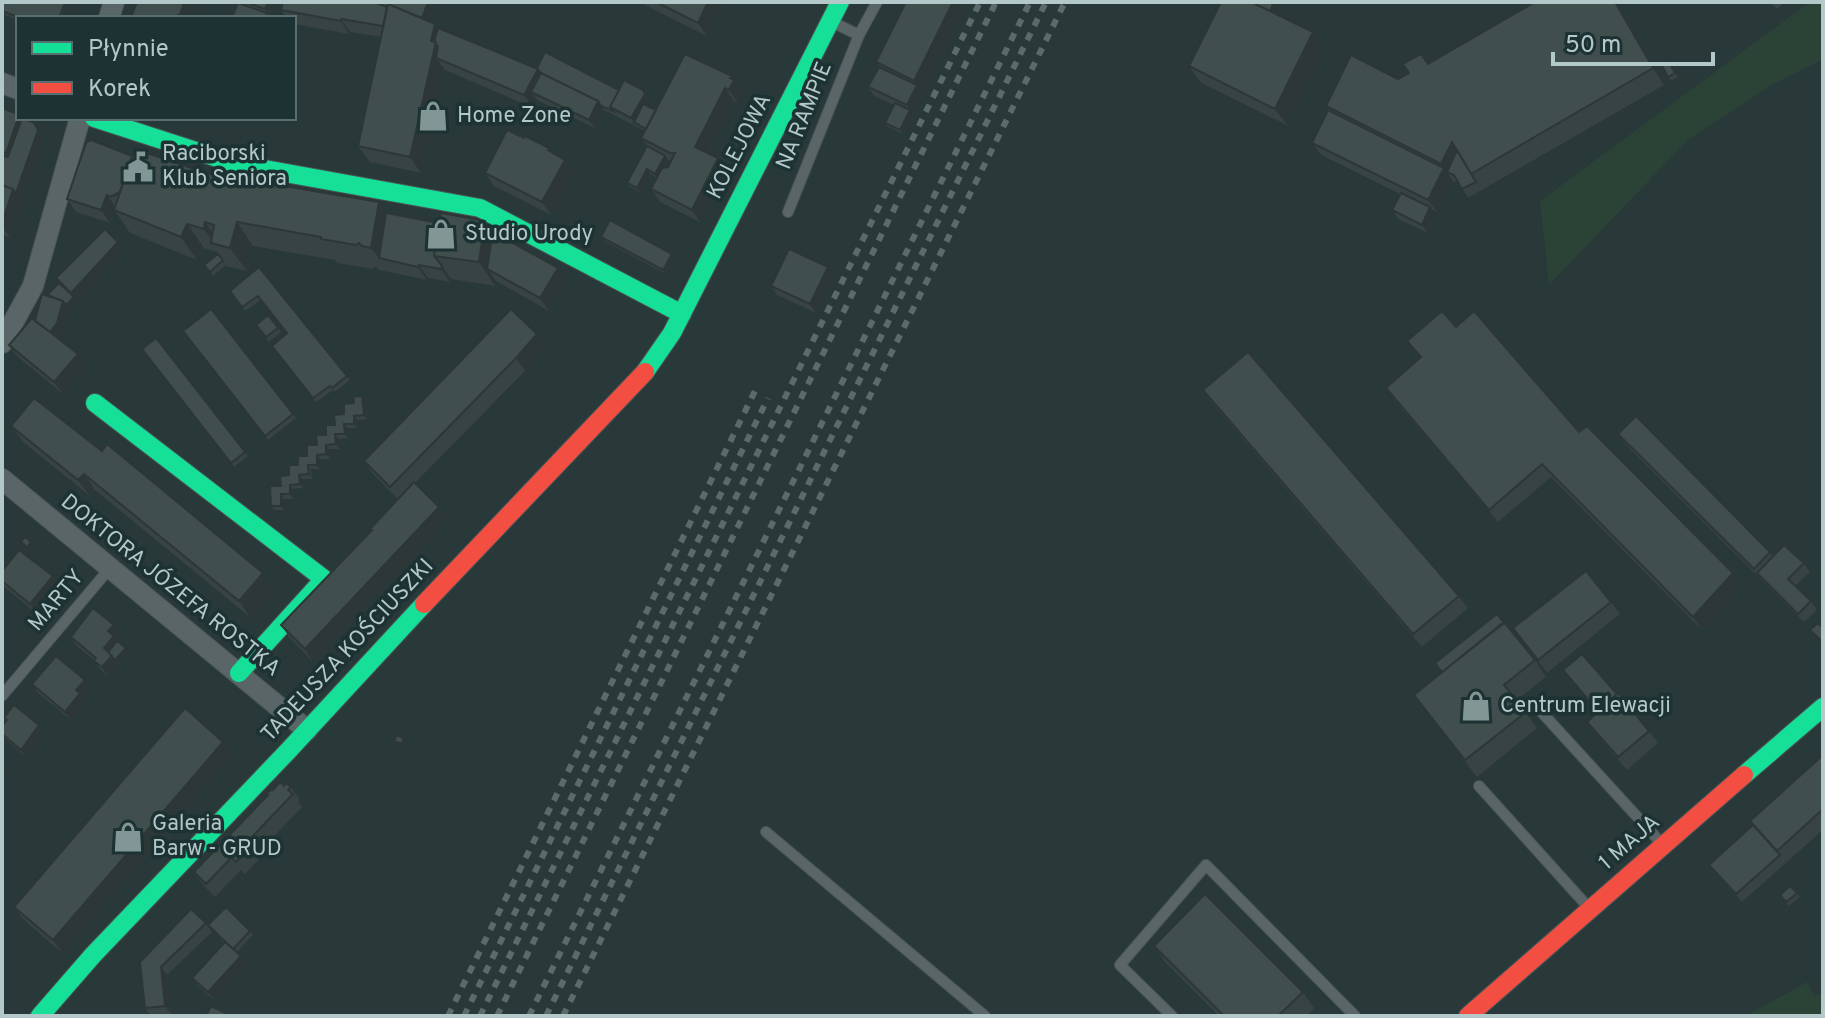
<svg xmlns="http://www.w3.org/2000/svg" width="1825" height="1018" font-family="Overpass,sans-serif">
	<rect width="100%" height="100%" fill="#293838"/>
	<path fill="#2a4336" d="M1810,2H1823V59L1773,84L1688,140L1549,285L1540,201Z
		M1807,982L1815,996L1823,993V1016H1745Z"/>
	<g fill="none" stroke-linecap="round" stroke-linejoin="round">
		<g stroke="#495556" stroke-width="12">
			<path id="lane" d="M832,22L859,35L877,2
				M788,212L859,35
				M2,696L110,568
				M1535,705L1662,844
				M1479,786L1589,908
				M766,832L985,1016
				M1172,1016L1120,965L1206,865L1355,1016"/>
		</g>
		<g stroke="#495556" stroke-width="22">
			<path id="street" d="M109,18L114,2
				M2,83L18,89
				M2,343L33,286L80,118
				M2,479L307,730"/>
		</g>
		<g stroke="#495556" stroke-width="20">
			<path id="fast" d="M94,118L236,164L480,208L682,314
				M645,372L672,333L840,2
				M95,403L324,579L239,673
				M1744,775L1823,707
				M40,1016L93,955L288,751L424,604"/>
		</g>
		<g stroke="#495556" stroke-width="20">
			<path id="jam" d="M424,604L645,372
				M1468,1016L1744,775"/>
		</g>
		<use href="#lane" stroke="#596566" stroke-width="10"/>
		<use href="#street" stroke="#596566" stroke-width="20"/>
		<use href="#fast" stroke="#16e098" stroke-width="18"/>
		<use href="#jam" stroke="#f24e42" stroke-width="18"/>
		<path stroke="#5d6a6a" stroke-width="6" stroke-dasharray="8 8" stroke-linecap="butt" d="M448,1016L755,391
			M464,1016L768,398
			M480,1016L980,2
			M497,1016L996,2
			M529,1016L1030,2
			M546,1016L1046,2
			M563,1016L1065,2"/>
	</g>
	<path fill="#384343" fill-rule="evenodd" d="M2,2H70L64,18H18V20L2,14Z
		M237,2H277L271,18H232L238,3Z
		M283,2H436L430,22L435,24L438,28L537,68L649,99L651,102L648,106L656,110L732,76L743,92L738,103L734,101L708,153L727,171L700,222L660,202L651,189L657,178L650,174L640,192L630,187L627,183L647,146L641,138L645,131L604,110L595,128L537,100L533,108L445,70L421,173L370,162L358,146L381,37L350,32L349,34L294,24V18H286L281,10ZM668,160L671,161L668,167L664,168Z
		M639,2H723L707,36Z
		M969,2L903,134L888,127L885,123L894,105L874,96L868,87L879,67L876,62Z
		M1279,2L1274,13L1325,49L1287,125L1201,83L1189,66Z
		M1535,2H1617L1664,85L1468,198L1459,183L1453,181L1437,212L1431,209L1436,216L1428,233L1398,219L1392,210L1400,194L1321,155L1312,143L1328,110L1326,106L1398,79L1428,64Z
		M1770,2H1785L1777,9Z
		M1668,61L1678,77L1671,81L1661,64Z
		M2,108L18,118L34,123L44,139L10,238L2,234Z
		M524,138L549,148L552,153L565,160L574,173L551,215L494,186L485,173Z
		M132,156L386,213L493,232L567,280L549,311L496,281L495,286L451,279L450,282L428,278L427,280L379,270L375,266L373,269L337,263L335,260L253,246L247,271L225,266L213,276L204,265L218,254L217,252L204,248L197,260L130,233L115,211L110,223L76,212L67,199Z
		M601,237L675,258L666,274L604,241Z
		M124,250L69,310L63,331L58,339L78,354L87,367L63,394L18,357L9,345L35,321L47,295L59,283L56,278Z
		M259,267L350,380L335,392L333,390L316,402L272,346L287,333L261,300L245,311L230,291Z
		M828,267L834,276L816,313L777,295L771,286Z
		M211,309L296,418L268,440L183,331Z
		M268,315L281,332L269,342L256,325Z
		M1456,327L1579,432L1742,586L1702,630L1551,477L1498,522L1395,401L1386,388L1420,358L1407,341Z
		M537,334L546,347L525,371L415,483L448,519L313,662L290,638L281,625L371,531L398,499L373,474L364,461Z
		M156,338L248,456L234,467L142,349Z
		M1203,390L1459,596L1468,608L1422,647L1212,403Z
		M362,396L365,400L367,419L357,420V428H347L348,438L338,439L339,449H329L330,459H320V469H311L312,479H302L303,488L293,489V499H284V510H274L271,506L281,486L354,403Z
		M11,426L274,590L251,618L95,490L90,496L23,442Z
		M1618,434L1770,552L1773,556L1804,563L1810,572L1795,586L1811,601L1817,610L1804,622L1627,446Z
		M2,571L59,585L36,613L3,586Z
		M1611,602L1620,614L1547,673L1513,628Z
		M114,625L120,633L115,639L129,652L108,676L100,669L94,660L77,646L71,637Z
		M1535,660L1546,677L1517,700L1537,728L1477,777L1414,695Z
		M1563,670L1649,731L1658,743L1627,770L1596,734L1587,722L1598,712Z
		M85,680L91,688L83,697L86,702L71,720L38,693L32,684Z
		M4,718L45,733L27,758L2,736V726L6,721Z
		M223,742L232,755L62,953L23,919L14,907Z
		M1823,758V830L1742,902L1715,873L1709,865L1753,825Z
		M284,786L291,787L300,800L298,802L302,807L260,851L263,855L245,874L241,870L215,897L203,885L194,872Z
		M1797,893L1800,897L1789,906L1780,895Z
		M206,923L212,932L167,975L171,1014L151,1016L145,1008L140,962Z
		M208,925L250,931L253,935L237,952L247,965L214,1000L198,986L192,978L224,943Z
		M1154,946L1303,992L1314,1008L1307,1016H1219L1165,962Z"/>
	<path fill="#2e3737" d="M65,2H70L64,18H59Z
		M184,2H197L192,18H182L180,15Z
		M268,2H277L271,18L265,9Z
		M428,2H436L427,31L421,22Z
		M708,2H723L707,36L698,23Z
		M953,2H969L903,134L900,130L910,110L907,105L917,85L914,81Z
		M1274,2H1279L1272,17L1269,13Z
		M1615,2H1617L1664,85L1653,68Z
		M341,19L350,32L349,34L341,21Z
		M435,24L447,40L436,58L445,70L421,173L410,157Z
		M1313,32L1325,49L1287,125L1275,109Z
		M538,69L547,81L531,92L537,100L533,108L524,95Z
		M732,76L743,92L738,103L729,90Z
		M725,88L734,101L704,160L695,147Z
		M643,90L651,102L638,124L634,122L631,118Z
		M598,101L604,110L595,128L589,120Z
		M18,118H22L14,166L6,153Z
		M34,123L44,139L10,238L2,226V223Z
		M1452,142L1463,159L1454,175L1447,172L1453,181L1441,164Z
		M665,156L668,160L658,178L655,174Z
		M718,158L727,171L700,222L692,210Z
		M565,160L574,173L551,215L542,202Z
		M1444,168L1453,181L1437,212L1428,200Z
		M647,169L650,174L640,192L637,188Z
		M107,195L116,208L110,223L101,210Z
		M379,202L395,226L379,258L371,248Z
		M1430,207L1436,216L1428,233L1422,225Z
		M485,221L502,244L487,269L496,281L495,286L479,262Z
		M205,222L221,245L214,243L204,229Z
		M237,222L253,246L247,271L230,248Z
		M187,224L204,248L197,260L181,237Z
		M118,242L124,250L69,310L66,305L74,297L71,293Z
		M672,254L675,258L666,274L663,270Z
		M419,265L428,278L427,280L418,267Z
		M442,266L451,279L450,282L441,269Z
		M828,267L834,276L816,313L810,304Z
		M558,268L567,280L549,311L540,298Z
		M63,301L69,310L63,331L55,342L49,334Z
		M537,334L546,347L525,371L516,358Z
		M78,354L87,367L63,394L54,382Z
		M362,396L365,400L367,419L364,415Z
		M354,416L357,420V428L354,424Z
		M344,424L347,428L348,438L345,434Z
		M335,434L338,439L339,449L336,444Z
		M326,445L329,449L330,459L326,454Z
		M317,455L320,459V469L317,465Z
		M84,474L95,490L90,496L78,480Z
		M299,475L302,479L303,488L300,484Z
		M290,485L293,489V499L290,494Z
		M281,494L284,499V510L281,506Z
		M439,507L448,519L313,662L305,649Z
		M31,542L34,546L30,551L27,547Z
		M263,573L274,590L251,618L239,601Z
		M1733,573L1742,586L1702,630L1693,617Z
		M53,576L59,585L36,613L30,604Z
		M114,625L120,633L115,639L120,645L111,656L104,648L108,631Z
		M126,648L129,652L118,664L115,660Z
		M112,656L118,664L108,676L102,667Z
		M85,680L91,688L83,697L86,702L71,720L65,712L76,690Z
		M39,725L45,733L27,758L21,750Z
		M404,739L407,743L404,749L401,744Z
		M223,742L232,755L62,953L53,940Z
		M5,765L8,770L2,776V768Z
		M241,956L247,965L214,1000L208,992Z
		M161,967L167,975L171,1014L165,1006Z"/>
	<path fill="#414e4e" stroke="#2e3737" stroke-width="2" d="M2,2H65L59,18H21L2,11Z
		M137,2H184L180,15H178L177,18H131Z
		M245,2H268L265,9Z
		M283,2H374L387,7L383,26L341,19V21L281,10Z
		M374,2H428L422,18L388,4L387,7Z
		M656,2H708L698,23Z
		M906,2H953L914,81L876,62Z
		M1221,2H1251L1313,32L1275,109L1189,66Z
		M1251,2H1274L1270,11Z
		M1535,2H1615L1653,68L1471,174L1452,142L1441,164L1326,106L1351,55L1398,79L1409,73L1403,64L1421,54L1428,64Z
		M238,3L267,13L265,18H232Z
		M388,4L435,24L431,41L436,42L410,157L358,146Z
		M438,28L538,69L524,95L436,58L438,46L434,42Z
		M545,52L619,90L610,107L613,111L601,106L598,101L541,73L537,68Z
		M685,54L732,76L730,78L734,80L729,90L725,88L695,147L718,158L692,210L651,189L662,168L668,167L675,153H670L641,138Z
		M1668,61L1675,73L1668,77L1661,64Z
		M879,67L917,85L907,105L868,87Z
		M541,73L598,101L589,120L531,92Z
		M624,80L643,90L645,94L631,118L610,107Z
		M895,103L910,110L900,130L885,123Z
		M643,104L656,110L646,129L634,122Z
		M2,108L18,114V118L6,153L2,152Z
		M1328,110L1444,168L1428,200L1312,143Z
		M22,118L34,123L38,130L16,193L13,189L2,185V155L8,157Z
		M507,130L524,138L525,136L549,148L548,150L565,160L542,202L485,173Z
		M91,140L132,156L119,194L116,193L117,194L109,197L107,195L101,210L67,199L86,143Z
		M647,146L665,156L655,174L647,169L637,188L627,183Z
		M135,149L206,173L379,202L371,248L362,246L359,243L356,245L321,239V237L237,222L230,248L211,243L214,225L205,222L204,229L187,224L181,237L114,210Z
		M1457,150L1476,182L1462,189L1454,175L1447,172Z
		M2,185L13,189L2,223Z
		M1401,193L1430,207L1422,225L1392,210Z
		M386,213L439,223L434,256L442,266L441,269L419,265L418,267L379,258Z
		M441,213L485,221L479,262L434,256Z
		M610,220L672,254L663,270L601,237Z
		M105,229L118,242L71,293L56,278Z
		M493,232L558,268L540,298L487,269Z
		M789,249L828,267L810,304L771,286Z
		M218,254L224,262L222,261L210,272L204,265Z
		M259,267L347,376L332,388L330,386L313,398L272,346L287,333L258,296L242,307L230,291Z
		M59,283L74,297L66,305L63,301L47,295Z
		M42,294L63,301L57,323L50,332L35,321Z
		M211,309L293,414L265,436L183,331Z
		M511,309L537,334L516,358L390,487L364,461Z
		M1442,311L1456,327L1474,311L1579,432L1587,426L1733,573L1693,617L1542,464L1489,510L1386,388L1421,357L1407,341Z
		M268,315L278,328L266,337L256,325Z
		M32,318L78,354L54,382L9,345Z
		M156,338L245,452L231,463L142,349Z
		M1248,352L1459,596L1413,634L1203,390Z
		M362,396L364,415L354,416V424H344L345,434H335L336,444L326,445V454L317,455V465H308L309,474L299,475L300,484L290,485V494H281V506H271L270,486H281L280,476L289,475V465H298V456H307V445H317L316,435H326V425H335L334,415L344,414V404L354,403L353,397Z
		M34,398L102,451L107,444L263,573L239,601L84,474L78,480L11,426Z
		M1636,416L1770,552L1754,569L1618,434Z
		M414,482L439,507L305,649L281,625L372,530L370,529Z
		M25,537L31,542L27,547L21,542Z
		M1784,545L1804,563L1788,579L1811,601L1798,614L1757,573Z
		M19,550L53,576L30,604L2,581V571Z
		M1586,571L1611,602L1538,660L1513,628Z
		M93,608L114,625L108,631L114,636L104,648L112,656L102,667L94,661L96,658L71,637Z
		M1497,614L1504,623L1442,672L1435,663Z
		M1504,622L1535,660L1504,685L1526,712L1465,760L1414,695Z
		M1818,623L1823,628V642L1810,630Z
		M117,641L126,648L115,660L108,652Z
		M1582,654L1617,694L1598,711L1563,670Z
		M56,656L85,680L76,690L80,693L65,712L32,684Z
		M1618,693L1649,731L1618,757L1587,722Z
		M14,705L39,725L21,750L2,734V726L7,720L4,718Z
		M185,708L223,742L53,940L14,907Z
		M397,735L404,739L401,744L394,741Z
		M1822,756L1823,758V809L1777,851L1750,821Z
		M280,782L284,786L286,783L291,787L288,790L293,794L250,839L254,843L236,862L232,857L206,884L194,872L268,795L266,794L272,789L273,790Z
		M1753,825L1780,855L1736,894L1709,865Z
		M1790,886L1797,893L1786,902L1780,895Z
		M1205,894L1303,992L1278,1016H1224L1154,946Z
		M226,907L250,931L233,949L208,925Z
		M191,909L206,923L161,967L165,1006L145,1008L140,962Z
		M225,942L241,956L208,992L192,978Z
		M211,1006L232,1016H206Z"/>
	<defs>
		<g id="shop-bare" transform="scale(2.4)"><path d="M-5-2.5h2.3a2.7 3.5 0 0 1 5.4 0H5L5.5 6h-11ZM-1.5-2.5h3a1.5 2.3 0 0 0-3 0Z" fill="#839696" stroke="#1c3233" stroke-width="2.5" paint-order="stroke"/></g>
		<g id="civic-bare" transform="scale(2.4)"><path d="M-.6-6.5H3V-4.5H.6V-3L4-1V1h2V6H-6V1h2V-1L-.6-3ZM-1.2 2.5V6h2.4V2.5Z" fill="#839696" stroke="#1c3233" stroke-width="2.5" paint-order="stroke"/></g>
	</defs>
	<g fill-rule="evenodd">
		<use href="#shop-bare" x="433" y="116"/>
		<use href="#civic-bare" x="138" y="167"/>
		<use href="#shop-bare" x="441" y="234"/>
		<use href="#shop-bare" x="1476" y="706"/>
		<use href="#shop-bare" x="128" y="837"/>
	</g>
	<g text-anchor="middle" dominant-baseline="central" stroke-width="7" stroke-linejoin="round" paint-order="stroke">
		<g font-size="22" fill="#b3c8c9" stroke="#1c3233" text-anchor="start">
			<text x="457" y="116">Home Zone</text>
			<text x="162" y="154">Raciborski<tspan x="162" dy="25">Klub Seniora</tspan></text>
			<text x="465" y="234">Studio Urody</text>
			<text x="1500" y="706">Centrum Elewacji</text>
			<text x="152" y="824">Galeria<tspan x="152" dy="25">Barw - GRUD</tspan></text>
		</g>
		<g font-size="22" fill="#b3c8c9" stroke="#1c3233">
			<text transform="translate(805 116) rotate(-68)">NA RAMPIE</text>
			<text transform="translate(740 147) rotate(-63)">KOLEJOWA</text>
			<text transform="translate(170 586) rotate(39)">DOKTORA JÓZEFA ROSTKA</text>
			<text transform="translate(57 601) rotate(-50)">MARTY</text>
			<text transform="translate(348 651) rotate(-47)">TADEUSZA KOŚCIUSZKI</text>
			<text transform="translate(1630 843) rotate(-41)">1 MAJA</text>
		</g>
	</g>
	<rect width="1825" height="1018" fill="none" stroke="#b3c8c9" stroke-width="8"/>
	<rect x="16" y="16" width="280" height="104" fill="#1c3233" stroke="#586e6f" stroke-width="2"/>
	<rect x="32" y="42" width="40" height="12" fill="#16e098" stroke="#586e6f" stroke-width="2"/>
	<text x="88" y="56" font-size="24" fill="#b3c8c9">Płynnie</text>
	<rect x="32" y="82" width="40" height="12" fill="#f24e42" stroke="#586e6f" stroke-width="2"/>
	<text x="88" y="96" font-size="24" fill="#b3c8c9">Korek</text>
	<path d="M1553 52v12h160v-12" fill="none" stroke="#b3c8c9" stroke-width="4"/>
	<text x="1565" y="52" font-size="24" fill="#b3c8c9" stroke="#1c3233" stroke-width="6" paint-order="stroke">50 m</text>
</svg>
